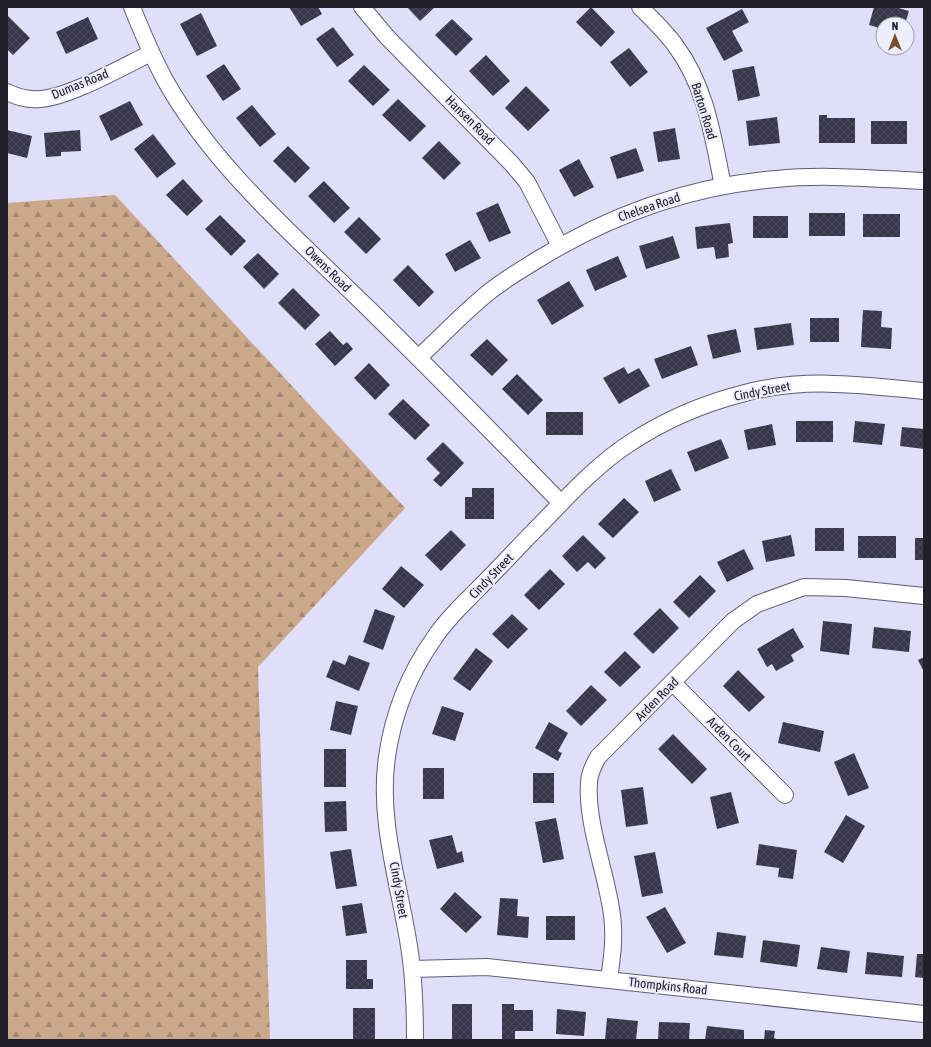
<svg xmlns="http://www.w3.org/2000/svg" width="931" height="1047" font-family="'Asap Condensed',sans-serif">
	<defs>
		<pattern id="forest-firs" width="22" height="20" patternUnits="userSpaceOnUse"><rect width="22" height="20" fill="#cba88a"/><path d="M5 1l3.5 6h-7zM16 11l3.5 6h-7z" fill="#a48871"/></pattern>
		<pattern id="building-cross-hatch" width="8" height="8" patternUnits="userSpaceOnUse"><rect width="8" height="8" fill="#38364a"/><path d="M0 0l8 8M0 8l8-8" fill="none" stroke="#4c4a5c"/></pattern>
	</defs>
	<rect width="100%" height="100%" fill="#e0def8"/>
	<path fill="url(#forest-firs)" d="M115,195L405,508L258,667L270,1040H7V203Z"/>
	<path fill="url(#building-cross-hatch)" d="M289,7H318L322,14L301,26Z
		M407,7H435L420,21Z
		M591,7L615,32L601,47L576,22Z
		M874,7H895L909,11L905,24H883V29L869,25Z
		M742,9L749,22L732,31L743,51L724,61L706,28Z
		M201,13L217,46L197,56L180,24Z
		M7,15L30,38L13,55L7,49Z
		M88,17L98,39L66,54L56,32Z
		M452,19L473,39L456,56L435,35Z
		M333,27L354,55L337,67L316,39Z
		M629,48L648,72L630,87L610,62Z
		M486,55L510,81L493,96L469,71Z
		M224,64L241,89L223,101L206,76Z
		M364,65L390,90L373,106L348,81Z
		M754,66L760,96L738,101L732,70Z
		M526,86L550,110L528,131L505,108Z
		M398,99L426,126L410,142L382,115Z
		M130,101L143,125L111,141L99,116Z
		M252,105L276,134L260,147L236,118Z
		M819,115H827V118H855V143H819Z
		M777,117L780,143L749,146L746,121Z
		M871,121H907V144H871Z
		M675,128L680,159L658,162L653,132Z
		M7,130L32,136L27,158L7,153Z
		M80,130L81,151L61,152V156L46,157L44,133Z
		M153,134L176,164L157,178L134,149Z
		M439,141L461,163L444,180L422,158Z
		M288,146L310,168L295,183L273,161Z
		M636,148L644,171L617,179L610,157Z
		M579,159L594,187L574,197L559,170Z
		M183,179L203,201L187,216L166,195Z
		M324,181L350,208L334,223L308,196Z
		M498,203L511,233L489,242L476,213Z
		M809,213H845V236H809Z
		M863,214H900V237H863Z
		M220,215L246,241L231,256L205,229Z
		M753,216H788V238H753Z
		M359,217L381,239L366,254L344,232Z
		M730,223L733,243L728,244L729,257L716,259L714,247L697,249L695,227Z
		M673,236L680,258L646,269L639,246Z
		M470,240L481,258L455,272L445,254Z
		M258,253L279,274L264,289L243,267Z
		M618,256L627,277L595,291L586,270Z
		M408,265L434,292L419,307L393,280Z
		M569,281L584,306L552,325L537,300Z
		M293,288L320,315L305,330L278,303Z
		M863,310L882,311L881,327L892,328L891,349L861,347Z
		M810,318H839V342H810Z
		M791,323L794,345L757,350L754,328Z
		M736,329L741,352L713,359L707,335Z
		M330,331L343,345L347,342L353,349L335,366L315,344Z
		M487,339L508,360L492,376L470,355Z
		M691,346L698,365L662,379L654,359Z
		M369,363L390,385L375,400L354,378Z
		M624,367L628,374L639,368L650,386L619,404L603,378Z
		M517,374L543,400L528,415L502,389Z
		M403,399L430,425L415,440L388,414Z
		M546,412H583V435H546Z
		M796,421H833V442H796Z
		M855,421L885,424L882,445L853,442Z
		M772,424L776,445L748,450L744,430Z
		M902,427L924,429V449L900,446Z
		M721,439L729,458L695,472L687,452Z
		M443,442L464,463L441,487L433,480L440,473L426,459Z
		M671,469L681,490L654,502L645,481Z
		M472,488H494V519H465V497H472Z
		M624,498L639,512L613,538L598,524Z
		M815,528H844V551H815Z
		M451,530L466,545L441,571L425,555Z
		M583,535L606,558L595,569L588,562L577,572L562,556Z
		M791,535L795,556L766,562L762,541Z
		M858,536H896V558H858Z
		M915,538H924V560H915Z
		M744,549L754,569L727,582L717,562Z
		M401,566L424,585L404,608L382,589Z
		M550,569L565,584L539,610L524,595Z
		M700,575L716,591L689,618L673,602Z
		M660,608L679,628L653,654L633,634Z
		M375,609L395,616L383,650L363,642Z
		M512,614L528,629L508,649L492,634Z
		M823,621L852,624L849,655L820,651Z
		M874,627L911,631L909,652L872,648Z
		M793,628L804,647L791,655L794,661L776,671L772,664L767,667L757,649Z
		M476,648L493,661L470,691L453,679Z
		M625,651L641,667L620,687L604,672Z
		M349,655L370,663L359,691L326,677L333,660L345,665Z
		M924,657V672L918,660Z
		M738,670L765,697L749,712L723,686Z
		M591,685L607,700L581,726L566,711Z
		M336,701L358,706L351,735L330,730Z
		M442,706L464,713L455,741L432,734Z
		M549,722L568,733L558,751L562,753L558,761L535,748Z
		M783,722L824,731L820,752L778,743Z
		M673,734L707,769L692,784L658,749Z
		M324,749H346V787H324Z
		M854,753L869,788L848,796L834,762Z
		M423,768H444V799H423Z
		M533,773H554V803H533Z
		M643,787L648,824L626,827L621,790Z
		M731,792L739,823L717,829L710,797Z
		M346,801L347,831L325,832L324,802Z
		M846,815L865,826L843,863L824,852Z
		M556,818L564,859L543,863L535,822Z
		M452,835L457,853L462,851L464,862L437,869L429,840Z
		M759,844L797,850L793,879L778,877L779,868L756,865Z
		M351,849L357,886L336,889L330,852Z
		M655,852L663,893L642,897L634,856Z
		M455,892L482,917L466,933L440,909Z
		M500,898L518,899L517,916L529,917L528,938L497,935Z
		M362,903L367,933L346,936L342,906Z
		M665,907L686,943L667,953L646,917Z
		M546,916H575V940H546Z
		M717,932L746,936L743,958L714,955Z
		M763,940L800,945L797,967L760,962Z
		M821,947L850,951L847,973L817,969Z
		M867,952L904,956L902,977L865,974Z
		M917,954H924V978L915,977Z
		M346,960H367V979H373V989H346Z
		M452,1004H472V1040H452Z
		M502,1004H514V1010H533V1031H515V1040H502Z
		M353,1008H375V1040H353Z
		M557,1009L586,1012L584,1036L556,1034Z
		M607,1018L638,1021L636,1040H605Z
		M659,1022L690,1023L689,1040H658Z
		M707,1026L744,1030V1040H705Z
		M765,1030L775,1031L774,1038L779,1040H764Z"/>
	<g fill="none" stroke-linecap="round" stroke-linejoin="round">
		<g stroke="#5f5d74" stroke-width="18">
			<path id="street" d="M132,7C142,32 152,56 165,80C214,168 298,239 370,310C434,373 498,438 561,503
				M362,7L387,37L512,164L527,182L560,246
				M640,7C652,19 665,31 675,45C706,86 713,137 723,186
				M7,92C17,97 29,100 40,99C70,97 122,67 151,53
				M418,358C442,336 464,312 489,292C504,280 521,270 537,260C610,215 690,186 776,179C825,174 875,179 924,181
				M673,683L785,795
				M412,969L487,967L924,1014
				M609,980C612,958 615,937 612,915C607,875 586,823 589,783C589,773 594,765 598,757L733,621L757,604L804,587L846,588L924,596
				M415,1040C415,1006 414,973 408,940C398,880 378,818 387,757C393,714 410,672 435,637C446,620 461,606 475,592C494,573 512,554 531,534C562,503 593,467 630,443C665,420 705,403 745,393C804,377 864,385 924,391"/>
		</g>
		<use href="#street" stroke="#fff" stroke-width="16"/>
	</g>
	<g text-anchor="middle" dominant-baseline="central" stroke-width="4" stroke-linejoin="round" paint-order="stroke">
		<g font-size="13" fill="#22212b" stroke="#eeedfd">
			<text transform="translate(80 84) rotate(-22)">Dumas Road</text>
			<text transform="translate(704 111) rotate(73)">Barton Road</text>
			<text transform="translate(470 120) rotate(45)">Hansen Road</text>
			<text transform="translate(649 207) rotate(-19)">Chelsea Road</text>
			<text transform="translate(328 269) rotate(45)">Owens Road</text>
			<text transform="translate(762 391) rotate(-11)">Cindy Street</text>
			<text transform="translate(491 576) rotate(-46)">Cindy Street</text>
			<text transform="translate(657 699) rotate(-45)">Arden Road</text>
			<text transform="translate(729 739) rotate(45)">Arden Court</text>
			<text transform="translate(399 890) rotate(80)">Cindy Street</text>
			<text transform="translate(668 986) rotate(6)">Thompkins Road</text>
		</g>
	</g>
	<rect width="931" height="1047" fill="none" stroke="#22212b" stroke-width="16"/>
	<g transform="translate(895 36)"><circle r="19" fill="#eeedfd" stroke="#9c9ba9"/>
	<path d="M0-3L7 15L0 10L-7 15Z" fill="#76502c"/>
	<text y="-6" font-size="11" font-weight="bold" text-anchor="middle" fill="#22212b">N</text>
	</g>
</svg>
